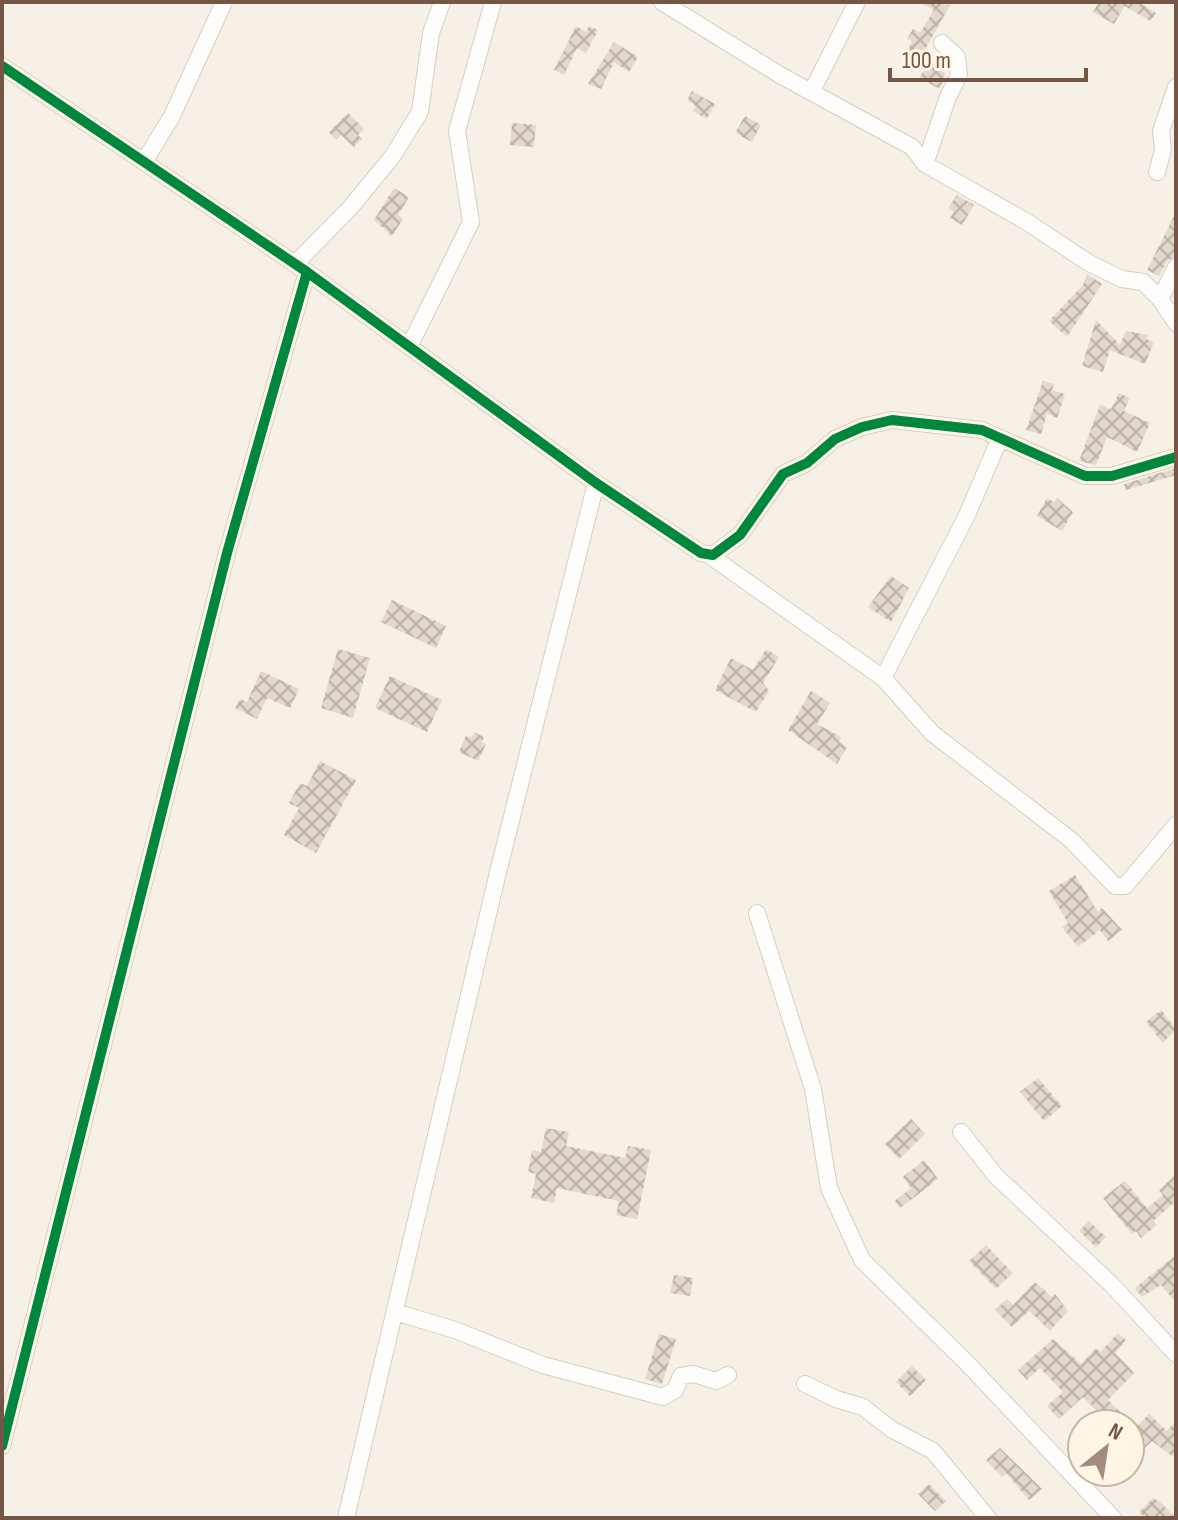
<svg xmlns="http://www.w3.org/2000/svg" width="1178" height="1520" font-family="'Sofia Sans Condensed',sans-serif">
	<defs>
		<pattern id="building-cross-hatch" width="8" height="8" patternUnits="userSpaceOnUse" patternTransform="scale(2)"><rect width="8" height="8" fill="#e2d8ce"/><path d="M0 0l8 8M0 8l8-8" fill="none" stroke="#bcb2a9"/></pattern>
	</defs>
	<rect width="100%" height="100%" fill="#f6f0e6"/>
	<path fill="url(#building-cross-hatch)" d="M920,2L950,5L918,62L905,56L912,41L907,39L913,29L920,33L934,10Z
		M1099,2H1138L1156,13L1150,21L1125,6L1114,24L1093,12Z
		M576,26L586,32L589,26L598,30L586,53L577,48L564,75L554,70Z
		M614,42L638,57L629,72L614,62L601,89L588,84Z
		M928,64L945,73L940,89L919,78Z
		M692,91L715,104L707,119L693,111L696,106L687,100Z
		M348,113L364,129L358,135L362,139L354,147L341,135L336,140L329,132Z
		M745,116L761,125L752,142L735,133Z
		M512,123L536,125L534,147L510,145Z
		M394,188L409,197L398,215L403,219L392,236L374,220Z
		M957,195L974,205L962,225L950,218L954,212L948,208Z
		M1176,212V256L1167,261L1159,276L1147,270Z
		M1087,274L1102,284L1067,337L1049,321L1083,285Z
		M1096,320L1120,345L1126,331L1148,335L1146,339L1154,342L1145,364L1110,350L1103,372L1082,366Z
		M1043,381L1054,384L1052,390L1065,394L1057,418L1047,414L1041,434L1026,430Z
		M1119,393L1130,398L1124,411L1150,423L1137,452L1107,437L1096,465L1079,461L1100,405L1111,409Z
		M1176,468V475L1126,490L1124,484Z
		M1047,498L1054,502L1057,498L1073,512L1062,531L1037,516Z
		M891,576L909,588L891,622L868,607Z
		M392,600L446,626L436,648L381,622Z
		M338,649L370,658L353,718L321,708Z
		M766,649L779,657L763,683L769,691L756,712L715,690L731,658L753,670Z
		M261,671L299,689L290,708L267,698L257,719L235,708L240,699L247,702Z
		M390,676L442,700L427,732L375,708Z
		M811,691L830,703L817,724L841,737L839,742L847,747L837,764L788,730Z
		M474,732L484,737L482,742L486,744L478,761L459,752L466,735L472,738Z
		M320,761L356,780L316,853L284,835L299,808L289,803L300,783L307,786Z
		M1075,875L1098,912L1102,908L1122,930L1108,941L1100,930L1078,947L1062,927L1068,923L1049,891Z
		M1161,1010L1176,1029L1163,1043L1146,1022Z
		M1038,1078L1062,1106L1044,1121L1020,1092Z
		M911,1119L925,1134L899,1159L885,1144Z
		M546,1128L569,1132L566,1146L625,1158L628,1146L651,1150L637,1219L616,1215L619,1201L557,1188L554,1203L531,1198L536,1174L528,1172L532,1150L541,1152Z
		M924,1160L938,1179L900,1208L895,1201L911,1188L903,1177Z
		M1176,1174V1201L1153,1221L1157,1225L1141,1238L1136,1231L1132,1234L1103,1198L1125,1181L1147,1208L1163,1195L1159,1190Z
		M1089,1221L1106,1237L1096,1247L1079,1231Z
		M986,1245L1013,1273L996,1289L969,1261Z
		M1176,1255V1303L1161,1285L1142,1297L1135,1288Z
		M674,1275L693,1278L690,1296L670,1293Z
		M1035,1282L1052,1297L1055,1294L1068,1311L1050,1331L1029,1311L1012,1327L995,1310L1007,1299L1013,1305Z
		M1118,1333L1126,1340L1115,1353L1134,1373L1108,1400L1136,1427L1149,1414L1167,1431L1176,1421V1459L1152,1441L1130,1462V1424H1089L1100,1414L1083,1397L1059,1419L1047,1406L1063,1392L1040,1368L1027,1380L1018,1370L1053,1339L1081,1364L1096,1348L1100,1352Z
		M659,1334L676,1339L662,1384L645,1379Z
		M912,1366L926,1380L910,1396L896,1382Z
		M1000,1448L1042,1489L1029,1500L1006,1473L1002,1477L986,1460Z
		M929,1484L946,1501L935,1511L918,1494Z
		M1153,1498L1160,1502L1176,1518H1145L1139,1512Z"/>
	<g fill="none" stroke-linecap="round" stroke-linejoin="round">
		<g stroke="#d7cdc4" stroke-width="18">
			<path id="minor" d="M662,2L780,75L912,147L925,164L1027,222L1089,263L1122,279L1143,282L1160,299L1176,323
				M2,66L307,272L596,483L701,553L713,555L740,535L783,474L807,463L835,439L862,427L892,420L982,430L1085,476H1112L1176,457
				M812,91L857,2
				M144,162L172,116L224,2
				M925,164L948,97L959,75L957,57L942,43
				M1157,172L1163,150L1161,131L1176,87
				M295,264L350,208L392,157L420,112L431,33L442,2
				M1160,299L1176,267
				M410,345L471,222L457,131L493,2
				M709,555L883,678L932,733L1071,840L1115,886H1125L1176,825
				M883,678L967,515L1000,438
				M757,913L813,1089L829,1188L862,1260L967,1363L1113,1518
				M961,1132L996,1176L1112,1285L1176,1354
				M395,1312L455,1330L543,1365L663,1397L675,1390L681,1376L694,1374L716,1381L728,1375
				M805,1384L836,1399L863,1407L891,1429L933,1451L988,1518
				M2,1446L227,553L307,272
				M346,1518L498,872L596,483"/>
		</g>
		<use href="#minor" stroke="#fefdfb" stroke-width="16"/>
		<g stroke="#fff5e5" stroke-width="15">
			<path id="cycleway" d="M2,66L307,272L596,483L701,553L713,555L740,535L783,474L807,463L835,439L862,427L892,420L982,430L1085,476H1112L1176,457
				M2,1446L227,553L307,272"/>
		</g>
		<use href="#cycleway" stroke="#00873e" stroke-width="10"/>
	</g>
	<rect width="1178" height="1520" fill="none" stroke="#735646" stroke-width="8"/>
	<g transform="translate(1106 1448) rotate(30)"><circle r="38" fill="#fff5e5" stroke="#c7b5a5" stroke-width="2"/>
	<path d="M0-6L14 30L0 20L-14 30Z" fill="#a18c7e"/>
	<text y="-12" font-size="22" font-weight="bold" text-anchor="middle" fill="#735646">N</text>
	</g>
	<path d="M890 68v12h196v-12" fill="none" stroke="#735646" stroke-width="4"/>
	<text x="902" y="68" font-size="24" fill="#735646" stroke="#fff5e5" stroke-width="6" paint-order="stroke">100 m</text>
</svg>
